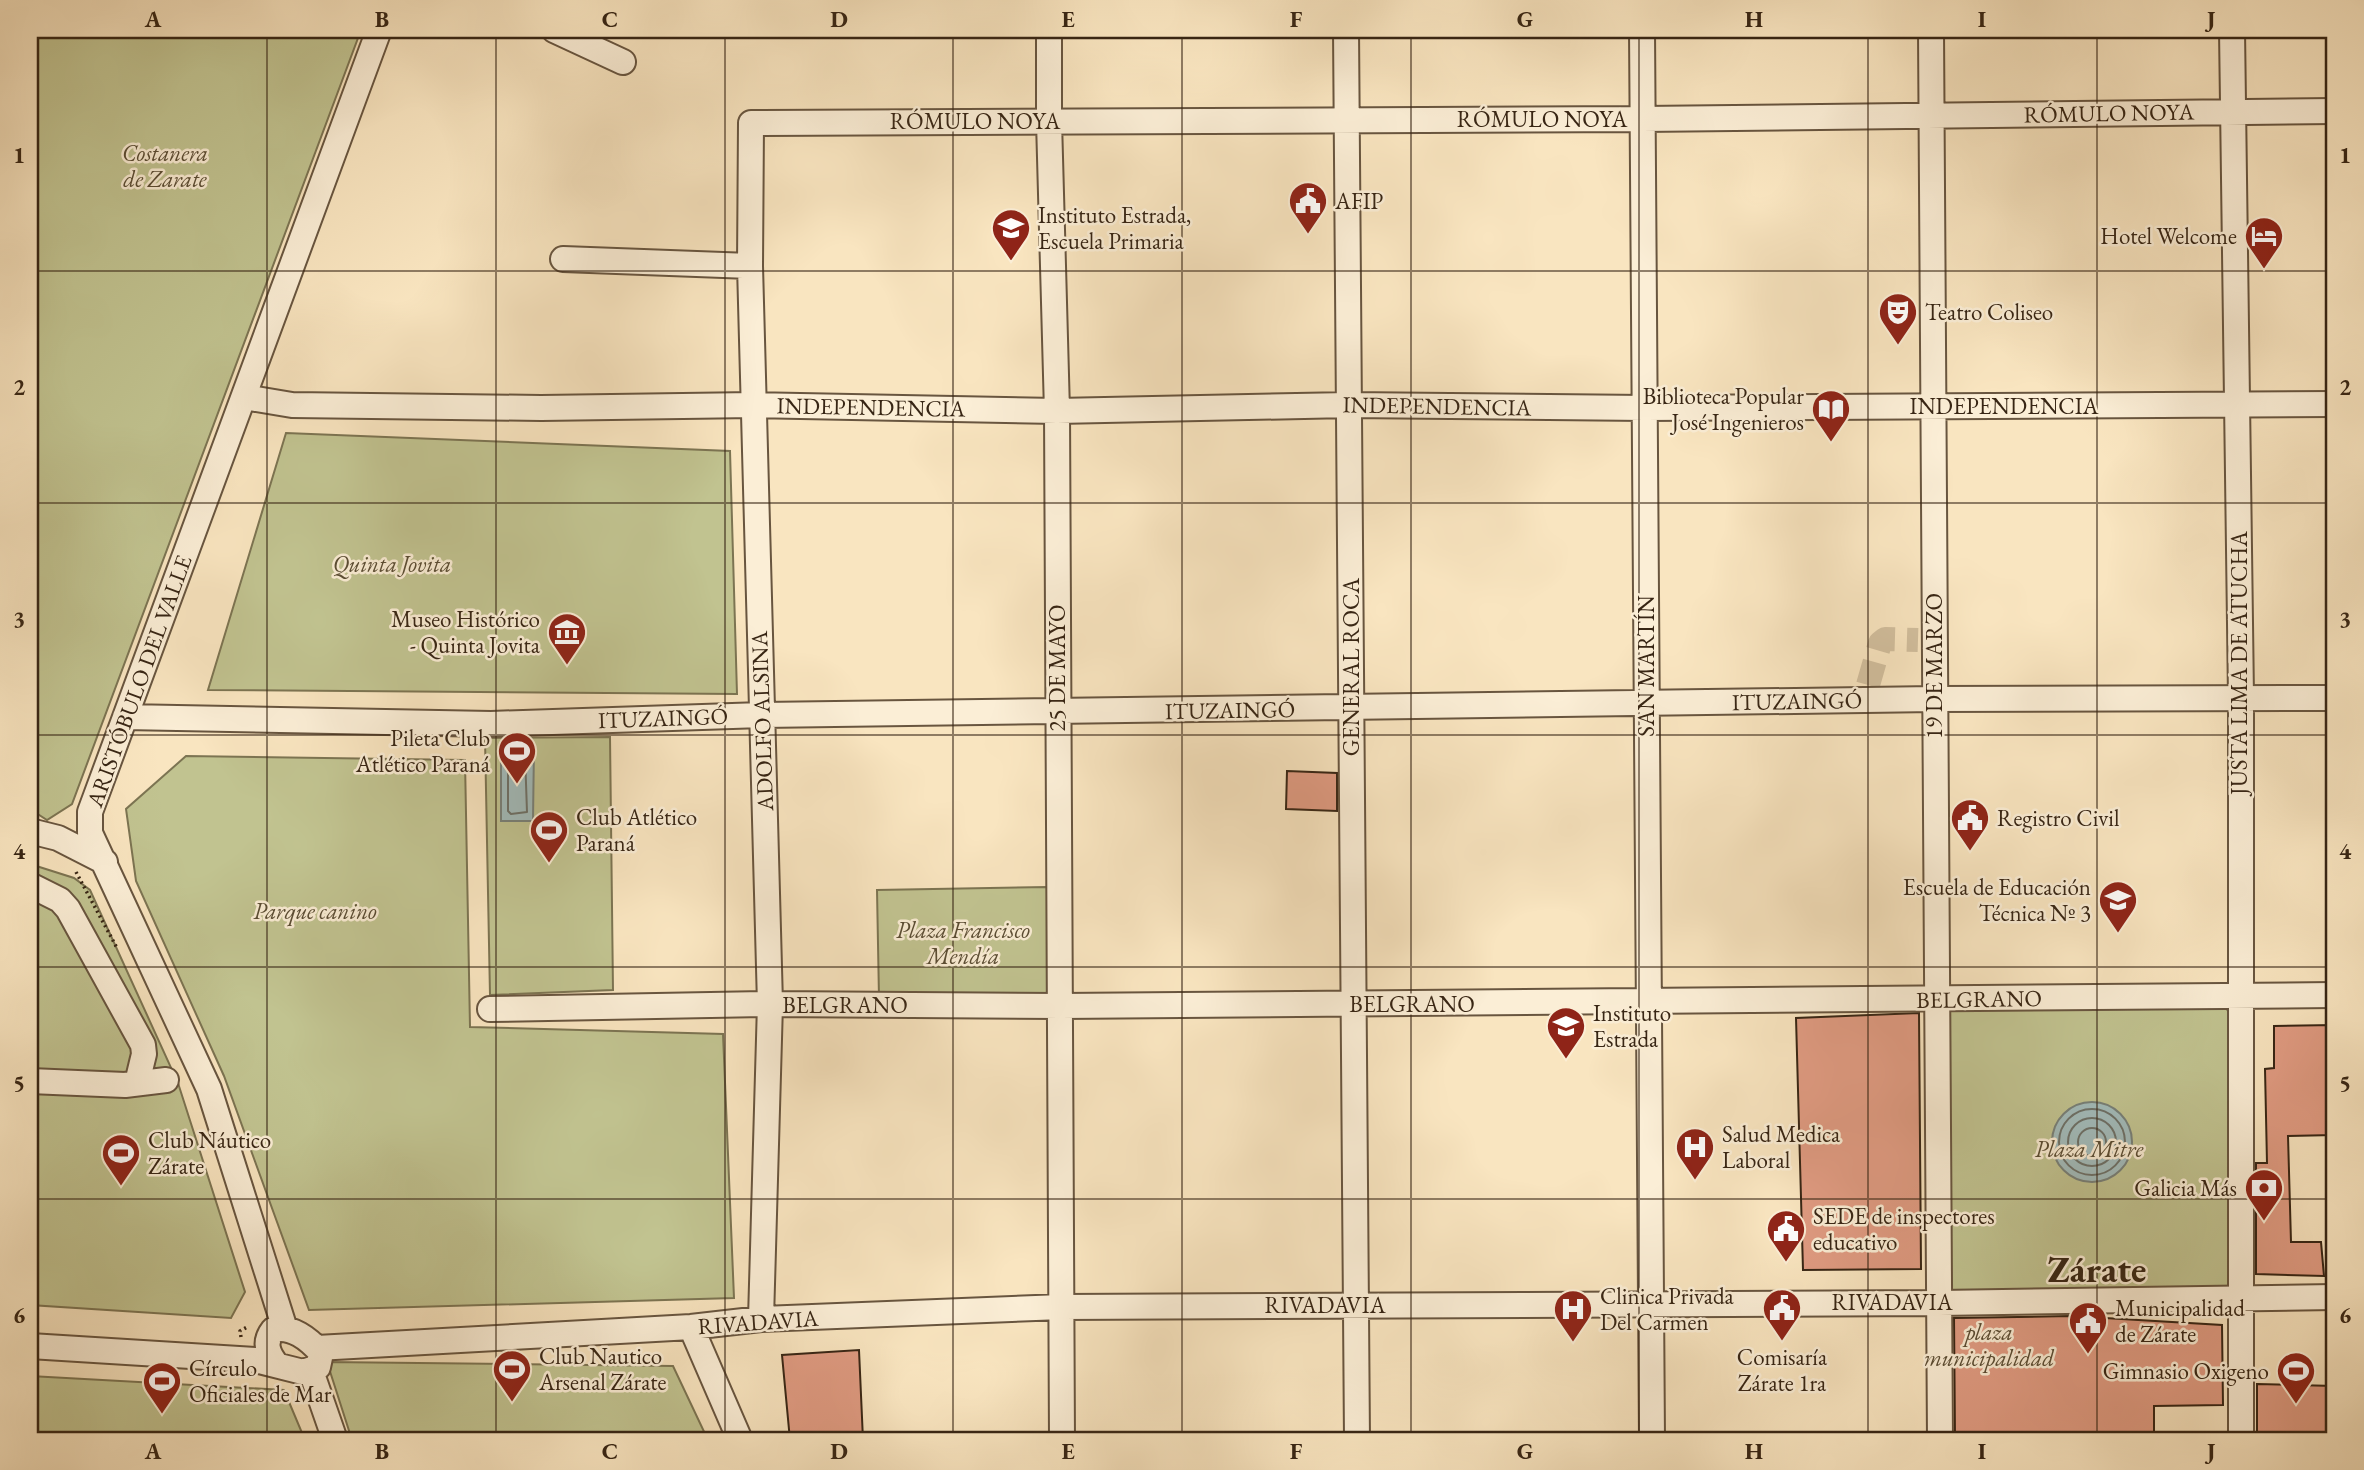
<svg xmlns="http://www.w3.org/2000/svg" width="2364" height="1470" font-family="'EB Garamond',serif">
	<rect width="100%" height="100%" fill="#f9e5c0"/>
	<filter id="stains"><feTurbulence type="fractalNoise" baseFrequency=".00286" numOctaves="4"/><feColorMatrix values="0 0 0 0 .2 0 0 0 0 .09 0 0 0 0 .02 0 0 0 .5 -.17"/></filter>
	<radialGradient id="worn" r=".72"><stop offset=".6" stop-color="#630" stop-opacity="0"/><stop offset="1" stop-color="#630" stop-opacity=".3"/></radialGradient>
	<path fill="#c1c390" stroke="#7c7452" stroke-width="2" d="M30,30H361L72,804L47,820L30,809Z
		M286,433L730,451L737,694L208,690Z
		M610,737L613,990L490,995L485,738Z
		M186,756L465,760L470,1027L723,1034L734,1298L309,1310L224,1076L136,881L126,809Z
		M30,864L74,878L90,890L178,1083L245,1292L231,1318L30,1305Z
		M1047,887L1049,996L879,998L877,890Z
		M2217,1003L2226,1008L2232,1017L2230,1288L1956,1295L1949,1290L1947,1012L1956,1007Z
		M327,1362L673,1366L708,1440H352Z
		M30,1376L284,1390L305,1440H30Z"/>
	<path fill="#a2bcbc" stroke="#778079" stroke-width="2" d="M534,746L533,821H501V748Z
		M2052 1142a40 40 0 1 1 80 0a40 40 0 1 1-80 0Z"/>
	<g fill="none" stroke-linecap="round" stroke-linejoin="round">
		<path stroke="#6c7068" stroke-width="2" d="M525,754L527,812L511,814L508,811V758Z
			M2059 1142a33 33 0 1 1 66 0a33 33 0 1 1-66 0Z
			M2068 1142a24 24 0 1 1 48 0a24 24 0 1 1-48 0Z
			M2078 1142a14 14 0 1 1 28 0a14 14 0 1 1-28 0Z"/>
	</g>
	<path fill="#e09b82" stroke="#372514" stroke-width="2" d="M1287,771L1337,773V811L1286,809Z
		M1919,1013L1921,1269L1803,1270L1796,1018Z
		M2334,1025V1135L2288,1136L2291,1242H2321L2324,1276L2256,1274V1163H2267L2265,1069L2274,1068V1026Z
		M2071,1316L2222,1325L2223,1405L2154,1406V1440H1955L1954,1318Z
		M859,1350L863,1440H790L782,1355Z
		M2257,1384L2334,1386V1440H2257Z"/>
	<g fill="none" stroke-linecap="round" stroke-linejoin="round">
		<path stroke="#d2bf9e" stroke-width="24" stroke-dasharray="24 12" stroke-linecap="butt" d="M1868,685L1880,643L1885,639L1918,640"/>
		<g stroke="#68553f" stroke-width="28">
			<path id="minor" d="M554,30L623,62
				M1049,30V121L1057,411L1062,1440
				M1346,30L1357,1440
				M1642,30L1652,1440
				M1931,30L1940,1440
				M2232,30L2241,697V1440
				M563,259L750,266
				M244,397L292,405L541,408L753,405L1057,411L1349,405L1645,408L2334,404
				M125,717L491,724L762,715L1934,699L2334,698
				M30,831L58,838L105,862
				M30,885L60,900L68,909L143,1045L144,1054L137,1083
				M490,1009L770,1004L1061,1006L2334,995
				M30,1081L125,1085L166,1080
				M761,1319L770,1004L750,266L751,123L1643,119L2334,111
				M691,1327L740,1440
				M285,1329L209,1089L90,833V812L379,30
				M30,1346L255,1360L303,1372L318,1367L321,1353C309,1339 291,1325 273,1330C263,1343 268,1354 277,1365
				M317,1348L691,1327L761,1319L1062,1307L1940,1303L2334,1297
				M311,1371L335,1440"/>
		</g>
		<path stroke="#372514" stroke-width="3.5" stroke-dasharray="2 3.5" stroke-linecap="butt" d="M76,872L117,948
			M241,1337L240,1331L249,1326"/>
		<use href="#minor" stroke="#fbeed6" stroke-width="24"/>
	</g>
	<path fill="none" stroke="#372514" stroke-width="2" stroke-opacity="0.55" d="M267,30V1440M496,30V1440M725,30V1440M953,30V1440M1182,30V1440M1411,30V1440M1639,30V1440M1868,30V1440M2097,30V1440M30,271H2334M30,503H2334M30,735H2334M30,967H2334M30,1199H2334"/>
	<defs>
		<g id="civic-pin" transform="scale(2.0125)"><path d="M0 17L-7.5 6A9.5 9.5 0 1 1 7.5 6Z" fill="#8f2418" stroke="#fbeed6"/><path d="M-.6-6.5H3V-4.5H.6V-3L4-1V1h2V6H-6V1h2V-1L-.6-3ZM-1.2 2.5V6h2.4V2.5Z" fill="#fff"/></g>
		<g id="school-pin" transform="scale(2.0125)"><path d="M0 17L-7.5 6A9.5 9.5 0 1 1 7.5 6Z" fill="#8f2418" stroke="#fbeed6"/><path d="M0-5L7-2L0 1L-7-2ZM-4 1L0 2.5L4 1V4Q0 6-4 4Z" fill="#fff"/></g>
		<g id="hotel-pin" transform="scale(2.0125)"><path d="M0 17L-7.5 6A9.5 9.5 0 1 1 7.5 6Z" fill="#8f2418" stroke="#fbeed6"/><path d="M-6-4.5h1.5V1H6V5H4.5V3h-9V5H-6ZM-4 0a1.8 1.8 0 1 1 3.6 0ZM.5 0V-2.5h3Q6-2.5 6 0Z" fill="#fff"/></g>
		<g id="theatre-pin" transform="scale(2.0125)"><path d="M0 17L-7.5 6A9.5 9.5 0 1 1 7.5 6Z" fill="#8f2418" stroke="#fbeed6"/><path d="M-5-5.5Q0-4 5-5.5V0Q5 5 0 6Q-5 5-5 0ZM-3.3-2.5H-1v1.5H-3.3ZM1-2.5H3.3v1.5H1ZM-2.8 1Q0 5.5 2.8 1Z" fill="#fff"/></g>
		<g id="library-pin" transform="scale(2.0125)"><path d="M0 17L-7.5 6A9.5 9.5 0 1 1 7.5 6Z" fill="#8f2418" stroke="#fbeed6"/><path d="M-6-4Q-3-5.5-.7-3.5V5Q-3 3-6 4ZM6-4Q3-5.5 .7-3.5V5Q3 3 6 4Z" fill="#fff"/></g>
		<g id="museum-pin" transform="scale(2.0125)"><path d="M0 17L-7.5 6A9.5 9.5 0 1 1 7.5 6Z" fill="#8f2418" stroke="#fbeed6"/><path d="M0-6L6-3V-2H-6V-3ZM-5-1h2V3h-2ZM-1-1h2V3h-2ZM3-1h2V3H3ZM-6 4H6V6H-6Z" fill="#fff"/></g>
		<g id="stadium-pin" transform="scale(2.0125)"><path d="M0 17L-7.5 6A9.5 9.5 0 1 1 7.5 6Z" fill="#8f2418" stroke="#fbeed6"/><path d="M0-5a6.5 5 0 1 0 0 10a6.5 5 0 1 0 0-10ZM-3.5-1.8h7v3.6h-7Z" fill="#fff"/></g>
		<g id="hospital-pin" transform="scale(2.0125)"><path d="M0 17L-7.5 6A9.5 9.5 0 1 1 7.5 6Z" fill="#8f2418" stroke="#fbeed6"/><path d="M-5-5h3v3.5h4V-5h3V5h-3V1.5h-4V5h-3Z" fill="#fff"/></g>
		<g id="bank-pin" transform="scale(2.0125)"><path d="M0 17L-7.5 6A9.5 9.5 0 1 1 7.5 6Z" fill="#8f2418" stroke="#fbeed6"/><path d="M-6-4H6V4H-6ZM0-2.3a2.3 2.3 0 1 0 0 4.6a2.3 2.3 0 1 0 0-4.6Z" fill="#fff"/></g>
	</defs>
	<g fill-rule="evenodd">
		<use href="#civic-pin" x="1308" y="201"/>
		<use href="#school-pin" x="1011" y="228"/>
		<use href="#hotel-pin" x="2264" y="236"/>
		<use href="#theatre-pin" x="1898" y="312"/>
		<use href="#library-pin" x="1831" y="409"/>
		<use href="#museum-pin" x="567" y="632"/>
		<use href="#stadium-pin" x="517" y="751"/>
		<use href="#civic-pin" x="1970" y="818"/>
		<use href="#stadium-pin" x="549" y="830"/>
		<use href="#school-pin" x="2118" y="900"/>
		<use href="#school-pin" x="1566" y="1026"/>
		<use href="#hospital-pin" x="1695" y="1147"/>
		<use href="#stadium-pin" x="121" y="1153"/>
		<use href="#bank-pin" x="2264" y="1188"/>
		<use href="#civic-pin" x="1786" y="1229"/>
		<use href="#civic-pin" x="1782" y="1308"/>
		<use href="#hospital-pin" x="1573" y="1309"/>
		<use href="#civic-pin" x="2088" y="1321"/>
		<use href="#stadium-pin" x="512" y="1369"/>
		<use href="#stadium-pin" x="2296" y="1371"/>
		<use href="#stadium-pin" x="162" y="1381"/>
	</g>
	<g text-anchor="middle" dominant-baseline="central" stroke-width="5" stroke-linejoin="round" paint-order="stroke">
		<g font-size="23" fill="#372514" stroke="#fbeed6">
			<text transform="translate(2109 113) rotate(-1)">RÓMULO NOYA</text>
			<text x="1542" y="119">RÓMULO NOYA</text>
			<text x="975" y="121">RÓMULO NOYA</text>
			<text transform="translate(1437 406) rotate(1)">INDEPENDENCIA</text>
			<text x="2004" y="406">INDEPENDENCIA</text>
			<text transform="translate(871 407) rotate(1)">INDEPENDENCIA</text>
			<text transform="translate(2239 663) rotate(-90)">JUSTA LIMA DE ATUCHA</text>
			<text transform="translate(1646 666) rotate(-90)">SAN MARTÍN</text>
			<text transform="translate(1934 666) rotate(-90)">19 DE MARZO</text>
			<text transform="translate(1351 667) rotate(-90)">GENERAL ROCA</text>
			<text transform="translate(1057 668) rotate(-90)">25 DE MAYO</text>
			<text transform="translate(139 681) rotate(-70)">ARISTÓBULO DEL VALLE</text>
			<text transform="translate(1797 701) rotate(-1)">ITUZAINGÓ</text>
			<text transform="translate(1230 710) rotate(-1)">ITUZAINGÓ</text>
			<text transform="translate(663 718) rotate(-2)">ITUZAINGÓ</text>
			<text transform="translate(762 721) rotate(-92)">ADOLFO ALSINA</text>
			<text transform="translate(1979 999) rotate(-1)">BELGRANO</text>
			<text x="1412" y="1004">BELGRANO</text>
			<text x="845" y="1005">BELGRANO</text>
			<text x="1892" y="1302">RIVADAVIA</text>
			<text x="1325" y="1305">RIVADAVIA</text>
			<text transform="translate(758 1322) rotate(-4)">RIVADAVIA</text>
		</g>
		<g font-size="23" font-style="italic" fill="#5a4c33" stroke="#fbeed6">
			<text x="165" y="153">Costanera<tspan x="165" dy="26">de Zarate</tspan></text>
			<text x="392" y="564">Quinta Jovita</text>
			<text x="315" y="911">Parque canino</text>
			<text x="963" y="930">Plaza Francisco<tspan x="963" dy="26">Mendía</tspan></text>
			<text x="2089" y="1149">Plaza Mitre</text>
			<text x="1989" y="1332">plaza<tspan x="1989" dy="26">municipalidad</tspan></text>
		</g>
		<g font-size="23" fill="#372514" stroke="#fbeed6" text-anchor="start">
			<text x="1335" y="201">AFIP</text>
			<text x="1038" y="215">Instituto Estrada,<tspan x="1038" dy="26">Escuela Primaria</tspan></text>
			<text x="2237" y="236" text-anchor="end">Hotel Welcome</text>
			<text x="1925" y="312">Teatro Coliseo</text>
			<text x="1804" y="396" text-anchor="end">Biblioteca Popular<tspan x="1804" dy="26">José Ingenieros</tspan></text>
			<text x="540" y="619" text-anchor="end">Museo Histórico<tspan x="540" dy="26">- Quinta Jovita</tspan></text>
			<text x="490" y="738" text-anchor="end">Pileta Club<tspan x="490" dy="26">Atlético Paraná</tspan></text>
			<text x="576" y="817">Club Atlético<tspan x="576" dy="26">Paraná</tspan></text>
			<text x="1997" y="818">Registro Civil</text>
			<text x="2091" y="887" text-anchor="end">Escuela de Educación<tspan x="2091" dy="26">Técnica Nº 3</tspan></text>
			<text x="1593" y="1013">Instituto<tspan x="1593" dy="26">Estrada</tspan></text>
			<text x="1722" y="1134">Salud Medica<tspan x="1722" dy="26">Laboral</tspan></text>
			<text x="148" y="1140">Club Náutico<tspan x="148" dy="26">Zárate</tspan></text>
			<text x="2237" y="1188" text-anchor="end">Galicia Más</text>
			<text x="1813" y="1216">SEDE de inspectores<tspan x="1813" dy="26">educativo</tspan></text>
			<text x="1600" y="1296">Clinica Privada<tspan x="1600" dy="26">Del Carmen</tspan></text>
			<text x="2115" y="1308">Municipalidad<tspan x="2115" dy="26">de Zárate</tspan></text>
			<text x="539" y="1356">Club Nautico<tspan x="539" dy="26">Arsenal Zárate</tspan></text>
			<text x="1782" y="1357" text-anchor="middle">Comisaría<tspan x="1782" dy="26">Zárate 1ra</tspan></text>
			<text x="189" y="1368">Círculo<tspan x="189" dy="26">Oficiales de Mar</tspan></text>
			<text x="2269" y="1371" text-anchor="end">Gimnasio Oxigeno</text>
		</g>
		<g font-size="37" font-weight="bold" fill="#372514" stroke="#fbeed6">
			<text x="2097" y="1269">Zárate</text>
		</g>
	</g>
	<rect width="2364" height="1470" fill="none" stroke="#f9e5c0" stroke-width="77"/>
	<rect x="38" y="38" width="2288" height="1394" fill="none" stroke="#372514" stroke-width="2.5"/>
	<g font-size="23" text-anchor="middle" font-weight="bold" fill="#372514">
		<text x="153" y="27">A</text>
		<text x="382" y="27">B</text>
		<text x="610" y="27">C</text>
		<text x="839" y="27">D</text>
		<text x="1068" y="27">E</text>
		<text x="1296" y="27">F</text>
		<text x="1525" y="27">G</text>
		<text x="1754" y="27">H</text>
		<text x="1982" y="27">I</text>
		<text x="2211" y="27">J</text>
		<text x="19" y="163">1</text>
		<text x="2345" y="163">1</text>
		<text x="19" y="395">2</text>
		<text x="2345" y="395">2</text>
		<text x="19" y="627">3</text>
		<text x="2345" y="627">3</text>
		<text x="19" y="859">4</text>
		<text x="2345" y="859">4</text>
		<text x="19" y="1091">5</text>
		<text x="2345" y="1091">5</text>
		<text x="19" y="1323">6</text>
		<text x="2345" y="1323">6</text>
		<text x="153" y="1459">A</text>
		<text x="382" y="1459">B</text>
		<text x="610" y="1459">C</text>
		<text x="839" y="1459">D</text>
		<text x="1068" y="1459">E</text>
		<text x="1296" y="1459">F</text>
		<text x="1525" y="1459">G</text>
		<text x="1754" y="1459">H</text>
		<text x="1982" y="1459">I</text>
		<text x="2211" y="1459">J</text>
	</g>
	<rect width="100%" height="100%" filter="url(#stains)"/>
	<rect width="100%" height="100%" fill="url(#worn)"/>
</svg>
